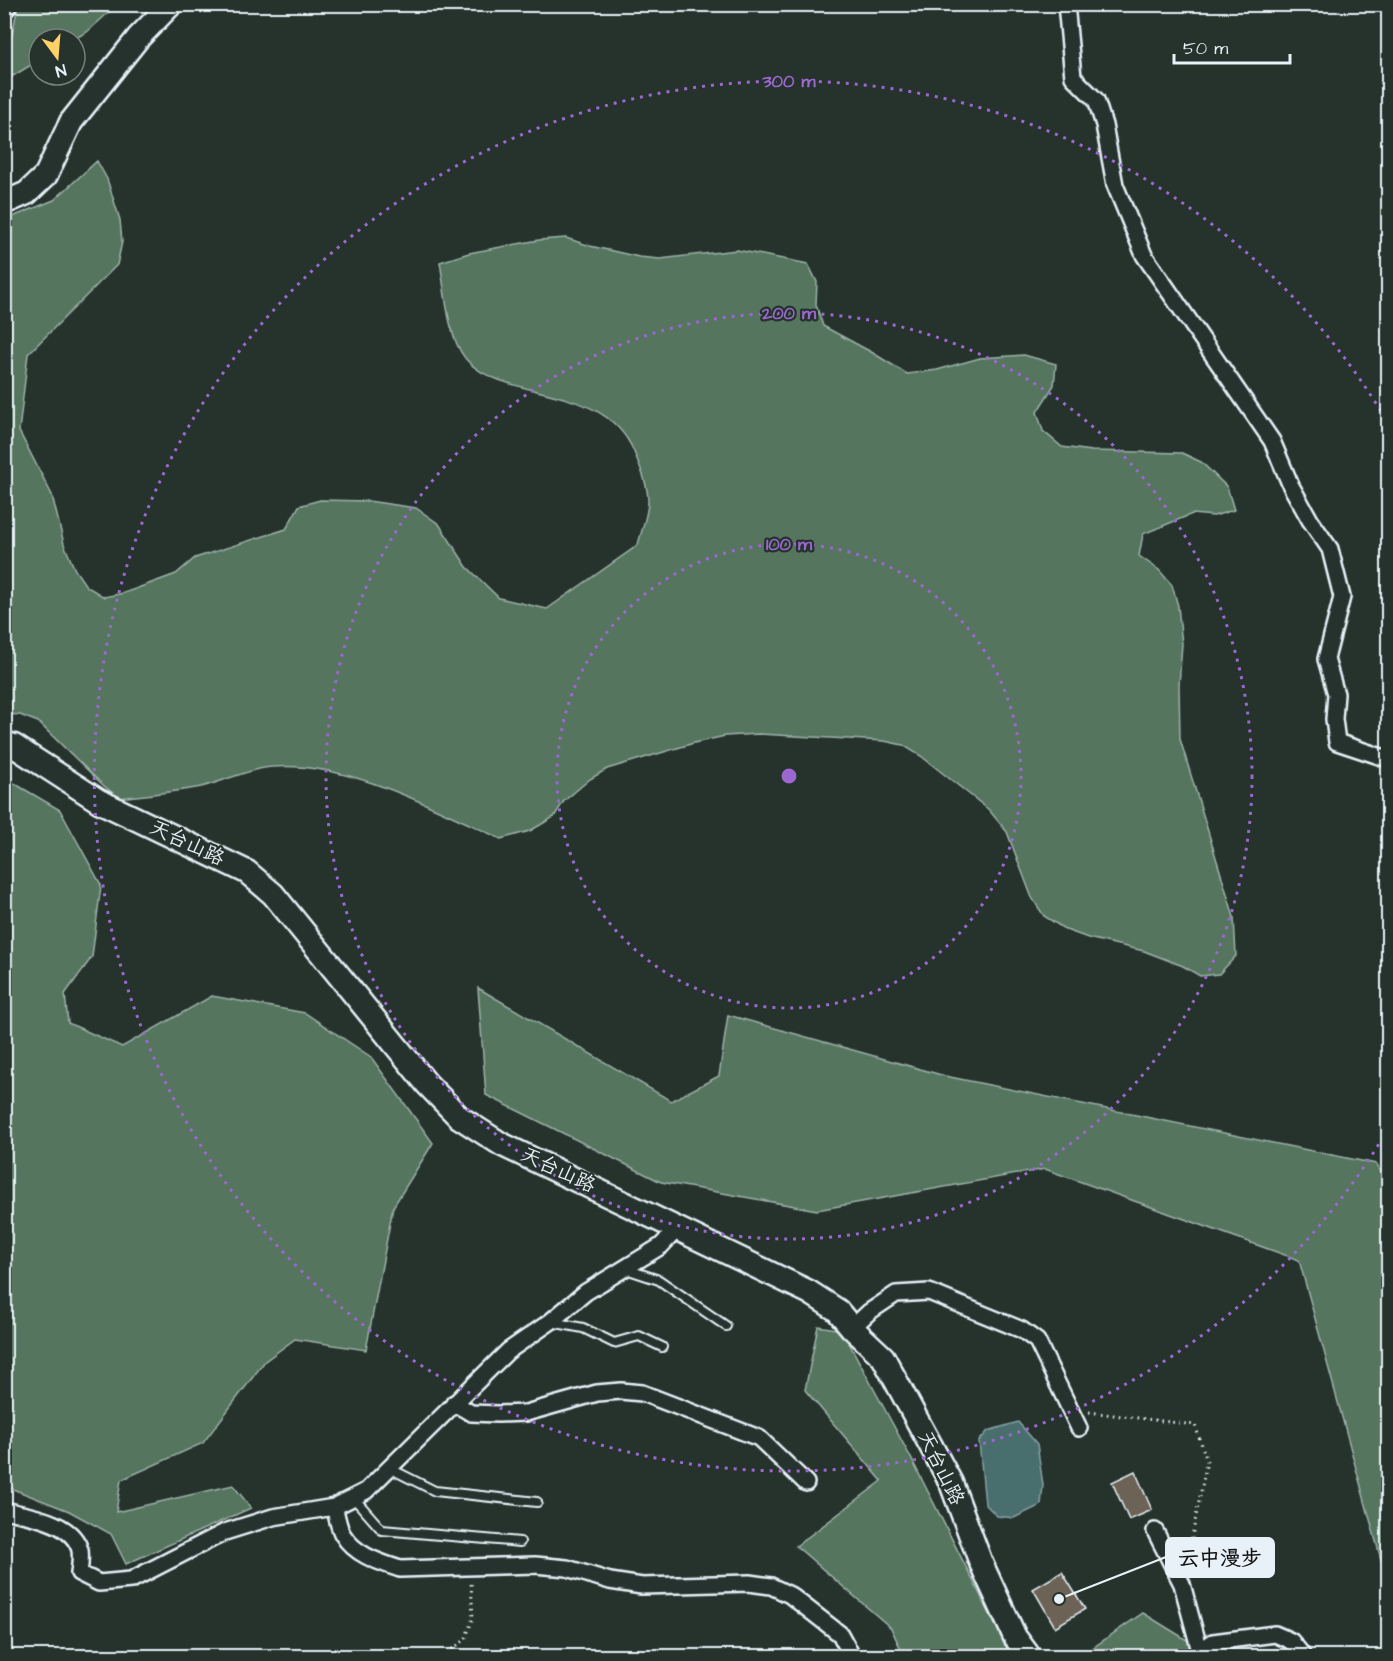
<svg xmlns="http://www.w3.org/2000/svg" width="1393" height="1661" font-family="'Architects Daughter','LXGW WenKai TC',sans-serif">
	<rect width="100%" height="100%" fill="#26332d"/>
	<filter id="ink" filterUnits="userSpaceOnUse"><feTurbulence type="fractalNoise" baseFrequency=".0167" numOctaves="2"/><feDisplacementMap in="SourceGraphic" scale="12" xChannelSelector="R" yChannelSelector="G"/><feConvolveMatrix kernelMatrix="1 2 1 2 8 2 1 2 1" color-interpolation-filters="sRGB"/></filter>
	<g filter="url(#ink)">
		<path fill="#54755e" stroke="#9eb3ab" stroke-width="1.5" d="M18,5V4L117,5L87,32L74,39H39V60L5,81V71Z
			M97,161L107,179L120,220L122,242L117,265L28,354L19,431L52,495L64,544L75,570L86,586L104,597L124,593L176,574L195,558L286,529L299,506L320,500L368,501L416,508L439,524L467,567L499,598L547,609L638,545C641,531 648,515 648,501C648,485 640,466 634,452C611,397 548,398 499,380C486,375 475,370 465,358C447,335 445,290 440,262L469,253L539,240L566,238L590,246L639,257L660,259L737,250L808,264L817,282L816,305L823,326L873,353L907,374L937,370L980,358L1024,355L1056,364L1054,385L1037,412L1043,431L1062,447L1092,451L1182,453L1201,462L1227,487L1234,510L1214,516L1192,514L1143,534L1139,556L1159,570L1172,585L1178,606L1182,644L1179,685L1180,739L1234,917L1236,956L1219,974L1200,976L1183,966L1144,951L1088,938L1066,930L1044,916L1032,898L1007,832L989,810L921,756L903,745L884,741L759,734L725,736L694,743L607,769L590,779L564,801L554,817L530,831L501,839C434,808 347,761 272,767C250,768 223,782 201,787C174,792 146,795 119,798L103,785L38,722L20,715L5,714V220L54,200Z
			M5,778L60,810L101,885L92,957L65,994L68,1023L122,1047L212,996L305,1013L371,1057L433,1143L393,1207L366,1350L295,1339L265,1361L203,1443L121,1480L116,1512L233,1485L251,1508L126,1564L111,1534L69,1511L5,1486Z
			M478,988L671,1101L719,1076L728,1015L945,1076L1376,1164L1388,1182V1566L1383,1567L1299,1260L1045,1169L817,1210L661,1182L486,1095Z
			M818,1326L842,1330L911,1458L1011,1656H904L891,1628L796,1546L882,1481L805,1390Z
			M1143,1613L1213,1656H1081Z"/>
		<path fill="#4a6e6e" stroke="#89a2a5" stroke-width="1.5" d="M1018,1422L1037,1444L1043,1485L1041,1505L1014,1518L997,1516L985,1504L979,1441L988,1431Z"/>
		<path fill="#6c6256" stroke="#e8f1f8" stroke-width="1.5" d="M1135,1471L1152,1510L1129,1520L1112,1482Z
			M1062,1572L1085,1609L1055,1627L1033,1589Z"/>
		<g fill="none" stroke-linecap="round" stroke-linejoin="round">
			<g stroke="#e8f1f8" stroke-width="12">
				<path id="lane" d="M626,1269L659,1280L726,1326
					M551,1322L583,1328L614,1343L639,1336L662,1347
					M389,1468L435,1491L537,1502
					M353,1497L382,1530L520,1542"/>
			</g>
			<g stroke="#e8f1f8" stroke-width="20">
				<path id="street" d="M1066,4L1073,77L1096,100L1104,125L1115,185L1144,255L1272,441L1291,486L1310,520L1330,549L1342,597L1326,659L1336,694L1334,719L1337,742L1388,759
					M852,1328L869,1312L896,1294L929,1292L1022,1330L1037,1341L1079,1428
					M454,1403L471,1413L498,1414L526,1413L597,1393L621,1391L642,1393L759,1438L806,1483
					M334,1507C337,1515 338,1527 343,1535C355,1555 379,1562 400,1569L535,1565L567,1568L610,1581L642,1586L749,1583L771,1586L790,1595L840,1634L852,1656
					M4,1510C29,1516 72,1521 80,1550C81,1557 80,1566 79,1573L99,1583L131,1580L225,1532L273,1517L334,1507L366,1491L508,1351L550,1322L586,1292L661,1246L678,1228
					M1155,1531L1182,1584L1200,1651
					M1198,1656L1200,1651L1213,1642L1275,1634L1291,1641L1303,1656"/>
			</g>
			<g stroke="#e8f1f8" stroke-width="27">
				<path id="secondary" d="M4,6L5,4
					M4,197L11,200L27,193L46,175L71,122L138,38L171,4
					M4,743L14,746L99,801L247,872L273,894L427,1084L459,1117L501,1144L809,1292L837,1310L852,1328L883,1357L951,1483L981,1563L1015,1637L1029,1656"/>
			</g>
			<path stroke="#e8f1f8" stroke-width="3" stroke-dasharray="1.5 4.5" stroke-linecap="butt" d="M1089,1412L1195,1425L1207,1461L1187,1562
				M442,1656L465,1640L473,1618L471,1582"/>
			<use href="#lane" stroke="#26332d" stroke-width="8"/>
			<use href="#street" stroke="#26332d" stroke-width="15"/>
			<use href="#secondary" stroke="#26332d" stroke-width="22"/>
		</g>
	</g>
	<g fill="none" stroke="#9c67d0" stroke-width="3" stroke-dasharray="3 6">
		<circle cx="789" cy="776" r="232"/>
		<circle cx="789" cy="776" r="463"/>
		<path d="M1388 1129A695 695 0 1 1 1388 423"/>
	</g>
	<g text-anchor="middle" dominant-baseline="central" stroke-width="4.5" stroke-linejoin="round" paint-order="stroke">
		<g font-size="20" fill="#e8f1f8" stroke="#26332d">
			<text transform="translate(187 843) rotate(25)">天台山路</text>
			<text transform="translate(558 1170) rotate(25)">天台山路</text>
			<text transform="translate(941 1468) rotate(64)">天台山路</text>
		</g>
	</g>
	<circle cx="789" cy="776" r="9" fill="#9c67d0" stroke="#26332d" stroke-width="3"/>
	<g font-size="18" text-anchor="middle" font-weight="bold" fill="#9c67d0" stroke="#26332d" stroke-width="4.5" stroke-linejoin="round" paint-order="stroke">
		<text x="789" y="87">300 m</text>
		<text x="789" y="319">200 m</text>
		<text x="789" y="550">100 m</text>
	</g>
	<path fill="none" stroke="#e8f1f8" stroke-width="2" d="M1059 1599L1166 1557"/>
	<circle fill="#e8f1f8" stroke="#26332d" stroke-width="2" cx="1059" cy="1599" r="6"/>
	<rect fill="#e8f1f8" stroke="#e8f1f8" stroke-width="2" x="1166" y="1538" width="108" height="39" rx="6"/>
	<g font-size="21" text-anchor="middle" font-weight="bold" fill="#111">
		<text x="1220" y="1565">云中漫步</text>
	</g>
	<rect width="1393" height="1661" fill="none" stroke="#26332d" stroke-width="24"/>
	<rect x="12" y="12" width="1369" height="1637" fill="none" stroke="#e8f1f8" stroke-width="2" filter="url(#ink)"/>
	<g transform="translate(57 57) rotate(164)"><circle r="28" fill="#26332d" stroke="#747f7e" stroke-width="1.5"/>
	<path d="M0-4.5L10 22L0 15L-10 22Z" fill="#ffd166"/>
	<text y="-9" font-size="16" font-weight="bold" text-anchor="middle" fill="#e8f1f8">N</text>
	</g>
	<path d="M1174 54v9h116v-9" fill="none" stroke="#e8f1f8" stroke-width="3"/>
	<text x="1183" y="54" font-size="18" fill="#e8f1f8" stroke="#26332d" stroke-width="4.5" paint-order="stroke">50 m</text>
</svg>
